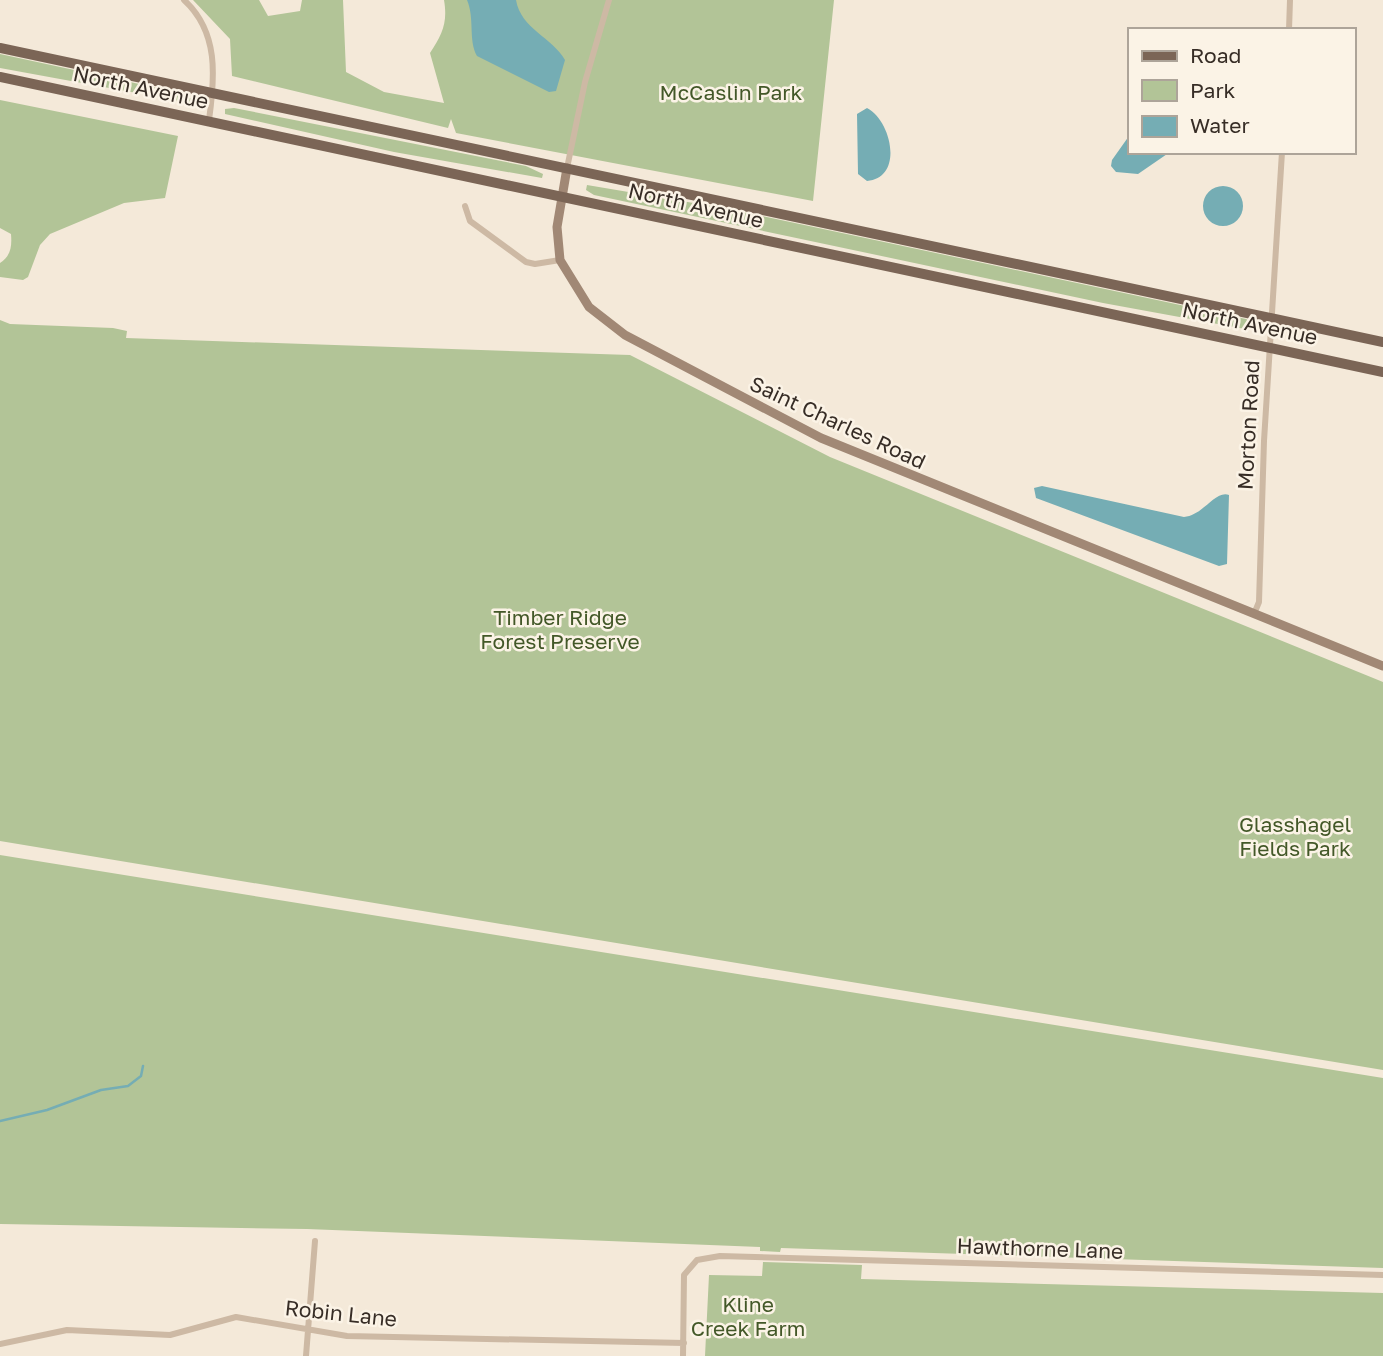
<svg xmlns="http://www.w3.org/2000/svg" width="1383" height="1356" font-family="'Golos Text',sans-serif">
	<rect width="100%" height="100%" fill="#f4e9d9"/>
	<path fill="#b2c497" d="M193,0H259L268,16L300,11L302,0H343L346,72L384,92L444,103L430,53C442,35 448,23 444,0H834L813,201L456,133L451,119L448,128L232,76L230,39Z
		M0,54L181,93L192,99L191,103L0,68Z
		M0,100L178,136L165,198L124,203L50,234L40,245L28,277L23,280L0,277V263C11,256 12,246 11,234L0,228Z
		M234,108L526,166L543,174L542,178L394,152L225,114V109Z
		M587,185L729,209L1246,319L1255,324L1254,329H1245L1103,303L594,195L586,190Z
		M0,320L10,324L113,328L127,331L126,338L630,355L830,457L1383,682V1070L0,841Z
		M0,855L1383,1078V1268L781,1248L780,1252L760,1251V1247L307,1229L0,1224Z
		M763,1262L862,1265L861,1279L1383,1293V1356H705L709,1275L762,1276Z"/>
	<path fill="#75adb4" d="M467,0H516C521,29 552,37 565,60L556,91L549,92L477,56C468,40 475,19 467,0Z
		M867,108C892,121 904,178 867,181L858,174L857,114Z
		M1129,136V152H1170L1138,174L1116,172L1111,166L1112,160Z
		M1203 206a20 20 0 1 1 40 0a20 20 0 1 1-40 0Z
		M1042,486L1184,517C1204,515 1215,490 1229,495L1227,564L1219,566L1036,498L1034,488Z"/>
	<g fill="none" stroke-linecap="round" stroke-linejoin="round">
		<path stroke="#75adb4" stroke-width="2.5" d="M0,1121L47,1110L101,1090L128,1086L141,1076L143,1066"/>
		<path stroke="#cdb9a4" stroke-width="6" d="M184,0C219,32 215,77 209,120
			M1289,30L1290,0
			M567,168L585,82L609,0
			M465,206L470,221L526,262L535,264L560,260
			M1254,614L1259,602L1264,441L1282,152
			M0,1344L67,1330L170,1335L236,1317L347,1336L684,1343
			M306,1356L315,1241
			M683,1356L684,1275L697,1260L720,1256L1383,1275"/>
		<path stroke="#a18875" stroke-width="9" d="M567,168L557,227L560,260L589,307L625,335L821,438L1383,666"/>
		<path stroke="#7b6556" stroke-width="10" d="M0,48L1383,342
			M0,77L1383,372"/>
	</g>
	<g text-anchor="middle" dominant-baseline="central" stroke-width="5" stroke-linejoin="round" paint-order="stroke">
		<g font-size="21" fill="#372d26" stroke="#fbf3e6">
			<text transform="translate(141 87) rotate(12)">North Avenue</text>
			<text transform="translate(696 205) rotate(13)">North Avenue</text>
			<text transform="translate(1250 323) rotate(12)">North Avenue</text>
			<text transform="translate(838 422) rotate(25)">Saint Charles Road</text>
			<text transform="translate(1248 425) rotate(-87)">Morton Road</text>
			<text transform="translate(1040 1248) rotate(2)">Hawthorne Lane</text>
			<text transform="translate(341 1313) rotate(6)">Robin Lane</text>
		</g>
		<g font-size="21" fill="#435828" stroke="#fbf3e6">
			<text x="731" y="92">McCaslin Park</text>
			<text x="560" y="617">Timber Ridge<tspan x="560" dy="24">Forest Preserve</tspan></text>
			<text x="1295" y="824">Glasshagel<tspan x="1295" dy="24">Fields Park</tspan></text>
			<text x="748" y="1304">Kline<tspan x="748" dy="24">Creek Farm</tspan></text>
		</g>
	</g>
	<rect x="1128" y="28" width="228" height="126" fill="#fbf3e6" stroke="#ada499" stroke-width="2"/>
	<rect x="1142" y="51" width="35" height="10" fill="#7b6556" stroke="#ada499" stroke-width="2"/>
	<text x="1190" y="63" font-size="21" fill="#372d26">Road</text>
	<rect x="1142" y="80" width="35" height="21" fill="#b2c497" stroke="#ada499" stroke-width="2"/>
	<text x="1190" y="98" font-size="21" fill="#372d26">Park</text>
	<rect x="1142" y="116" width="35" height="21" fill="#75adb4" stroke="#ada499" stroke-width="2"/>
	<text x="1190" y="133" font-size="21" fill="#372d26">Water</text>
</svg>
